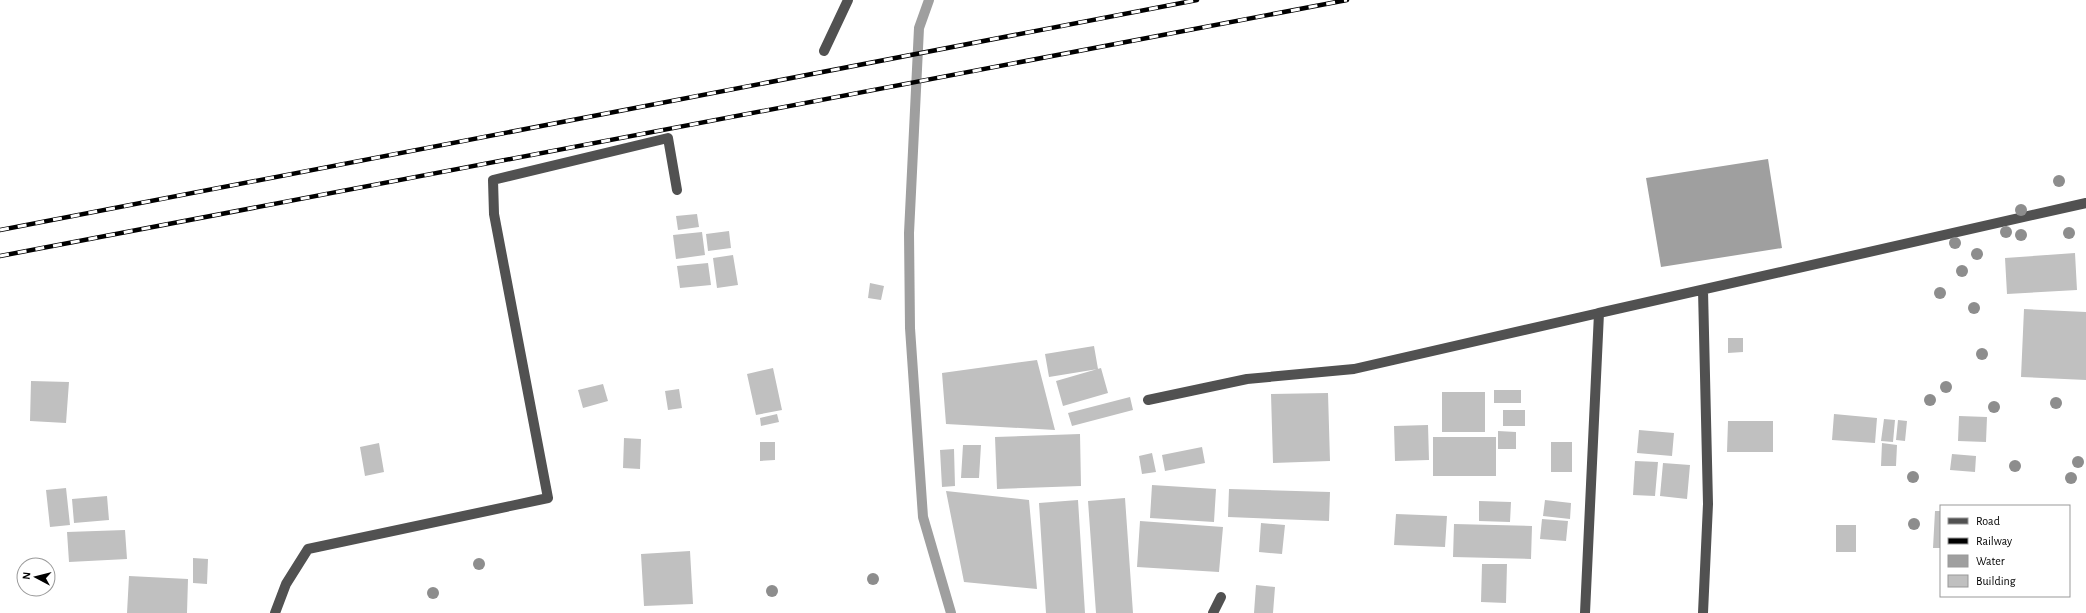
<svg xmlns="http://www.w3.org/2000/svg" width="2086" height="613" font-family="'Alegreya Sans',sans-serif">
	<rect width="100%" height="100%" fill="#fff"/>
	<path fill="#9f9f9f" d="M1768,159L1782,248L1661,267L1646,178Z"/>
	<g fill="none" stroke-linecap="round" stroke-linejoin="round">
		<path stroke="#9f9f9f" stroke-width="10" d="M929,0L919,28L909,233L910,328L923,517L951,613"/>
	</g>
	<path fill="#c0c0c0" d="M697,214L699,227L678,230L676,216Z
		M729,231L731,248L708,251L706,234Z
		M702,232L705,255L676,259L673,235Z
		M2075,253L2077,290L2007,294L2005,258Z
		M733,255L738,285L717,288L713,258Z
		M708,263L711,285L680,288L677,266Z
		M870,283L884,286L881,300L868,298Z
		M2024,309L2086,312V380L2021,377Z
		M1728,338H1743V352L1728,353Z
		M1094,346L1098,369L1049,377L1045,354Z
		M1037,360L1055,430L946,424L942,373Z
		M773,368L782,410L756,415L747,374Z
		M1101,368L1108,393L1063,406L1056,381Z
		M31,381L69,382L66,423L30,421Z
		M603,384L608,401L583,408L578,390Z
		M679,389L682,408L668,410L665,391Z
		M1494,390H1521V403H1494Z
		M1442,392H1485V432H1442Z
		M1328,393L1330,461L1273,463L1271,394Z
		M1130,397L1133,410L1072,426L1068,413Z
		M1503,410H1525V426H1503Z
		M777,414L779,422L761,426L760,418Z
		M1834,414L1877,418L1875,443L1832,440Z
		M1959,416L1987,417L1986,442L1958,441Z
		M1884,419L1895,420L1893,442L1881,441Z
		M1898,420L1907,421L1905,441L1896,440Z
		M1728,421H1773V452H1727Z
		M1428,425L1429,460L1395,461L1394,426Z
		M1639,430L1674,433L1672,456L1637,453Z
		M1498,431L1516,432V449H1498Z
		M1080,434L1081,486L997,489L995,437Z
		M1433,437H1496V476H1433Z
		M624,438L641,439L640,469L623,468Z
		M760,442H775V460L760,461Z
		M1551,442H1572V472H1551Z
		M379,443L384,472L365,476L360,447Z
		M1882,443L1897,445L1896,466H1881Z
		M963,445H981L979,478H961Z
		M1202,447L1205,463L1165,471L1162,455Z
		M954,449L955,486L942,487L940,450Z
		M1152,453L1156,472L1142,474L1139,456Z
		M1952,454L1976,456L1975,472L1950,470Z
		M1635,461L1658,462L1655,496L1633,495Z
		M1663,463L1690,465L1687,499L1660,496Z
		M1152,485L1216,489L1214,522L1150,518Z
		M66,488L70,525L50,527L46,490Z
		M1229,489L1330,492L1329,521L1228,517Z
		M946,491L1029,500L1037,589L964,582Z
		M107,496L109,520L74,523L72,499Z
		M1125,498L1133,613H1096L1088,501Z
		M1078,500L1085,613H1046L1039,503Z
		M1545,500L1571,503L1570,519L1543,516Z
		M1479,501L1511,502L1510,522L1479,521Z
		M1935,511H1941V548H1933Z
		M1396,514L1447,516L1445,547L1394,545Z
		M1542,519L1568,521L1566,541L1540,539Z
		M1140,521L1223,527L1219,572L1137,567Z
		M1261,523L1285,525L1282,554L1259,552Z
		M1454,524L1532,526L1531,559L1453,557Z
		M1836,525H1856V552H1836Z
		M125,530L127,559L69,562L67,532Z
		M690,551L693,604L644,606L641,554Z
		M193,558L208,559L207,584L193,583Z
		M1482,564H1507L1506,603L1481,602Z
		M129,576L188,579L187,613H127Z
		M1256,585L1275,587L1273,613H1254Z"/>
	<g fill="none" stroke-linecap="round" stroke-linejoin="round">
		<path stroke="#515151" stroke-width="10" d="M824,51L848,0
			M1703,290L1708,504L1703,613
			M1148,400L1247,379L1354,369L1599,313
			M275,613L286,584L308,549L548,498L494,214L493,180L668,138L677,190
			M1213,613L1221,597
			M1585,613L1599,313L2086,203"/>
		<g stroke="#000" stroke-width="4.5">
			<path id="rail" d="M0,230L1197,0
				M0,256L1347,0"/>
		</g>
		<use href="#rail" stroke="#fff" stroke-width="3" stroke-dasharray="9" stroke-linecap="butt"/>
	</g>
	<g fill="#8d8d8d">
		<circle cx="2059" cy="181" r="6"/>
		<circle cx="2021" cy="210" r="6"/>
		<circle cx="2006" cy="232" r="6"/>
		<circle cx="2069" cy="233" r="6"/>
		<circle cx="2021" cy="235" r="6"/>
		<circle cx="1955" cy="243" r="6"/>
		<circle cx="1977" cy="254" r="6"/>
		<circle cx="1962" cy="271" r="6"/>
		<circle cx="1940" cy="293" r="6"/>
		<circle cx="1974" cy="308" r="6"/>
		<circle cx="1982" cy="354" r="6"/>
		<circle cx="1946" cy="387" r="6"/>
		<circle cx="1930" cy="400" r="6"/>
		<circle cx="2056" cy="403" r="6"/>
		<circle cx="1994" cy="407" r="6"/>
		<circle cx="2078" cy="462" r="6"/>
		<circle cx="2015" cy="466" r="6"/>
		<circle cx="1913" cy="477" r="6"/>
		<circle cx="2071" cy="478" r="6"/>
		<circle cx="1914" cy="524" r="6"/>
		<circle cx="479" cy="564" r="6"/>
		<circle cx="873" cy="579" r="6"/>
		<circle cx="772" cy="591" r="6"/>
		<circle cx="433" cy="593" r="6"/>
	</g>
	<rect x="1940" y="505" width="130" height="92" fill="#ffffff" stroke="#999999"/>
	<rect x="1948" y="518" width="20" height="6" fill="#515151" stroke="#999999"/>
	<text x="1976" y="525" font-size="12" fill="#000000">Road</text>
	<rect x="1948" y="538" width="20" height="6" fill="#000000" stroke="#999999"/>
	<text x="1976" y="545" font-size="12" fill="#000000">Railway</text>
	<rect x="1948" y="555" width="20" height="12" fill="#9f9f9f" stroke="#999999"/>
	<text x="1976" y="565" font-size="12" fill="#000000">Water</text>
	<rect x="1948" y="575" width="20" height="12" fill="#c0c0c0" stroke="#999999"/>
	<text x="1976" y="585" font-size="12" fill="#000000">Building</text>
	<g transform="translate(36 577) rotate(277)"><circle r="19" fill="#ffffff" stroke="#999999"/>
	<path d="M0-3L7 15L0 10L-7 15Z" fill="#000000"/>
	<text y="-6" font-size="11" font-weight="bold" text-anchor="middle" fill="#000000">N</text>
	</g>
</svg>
